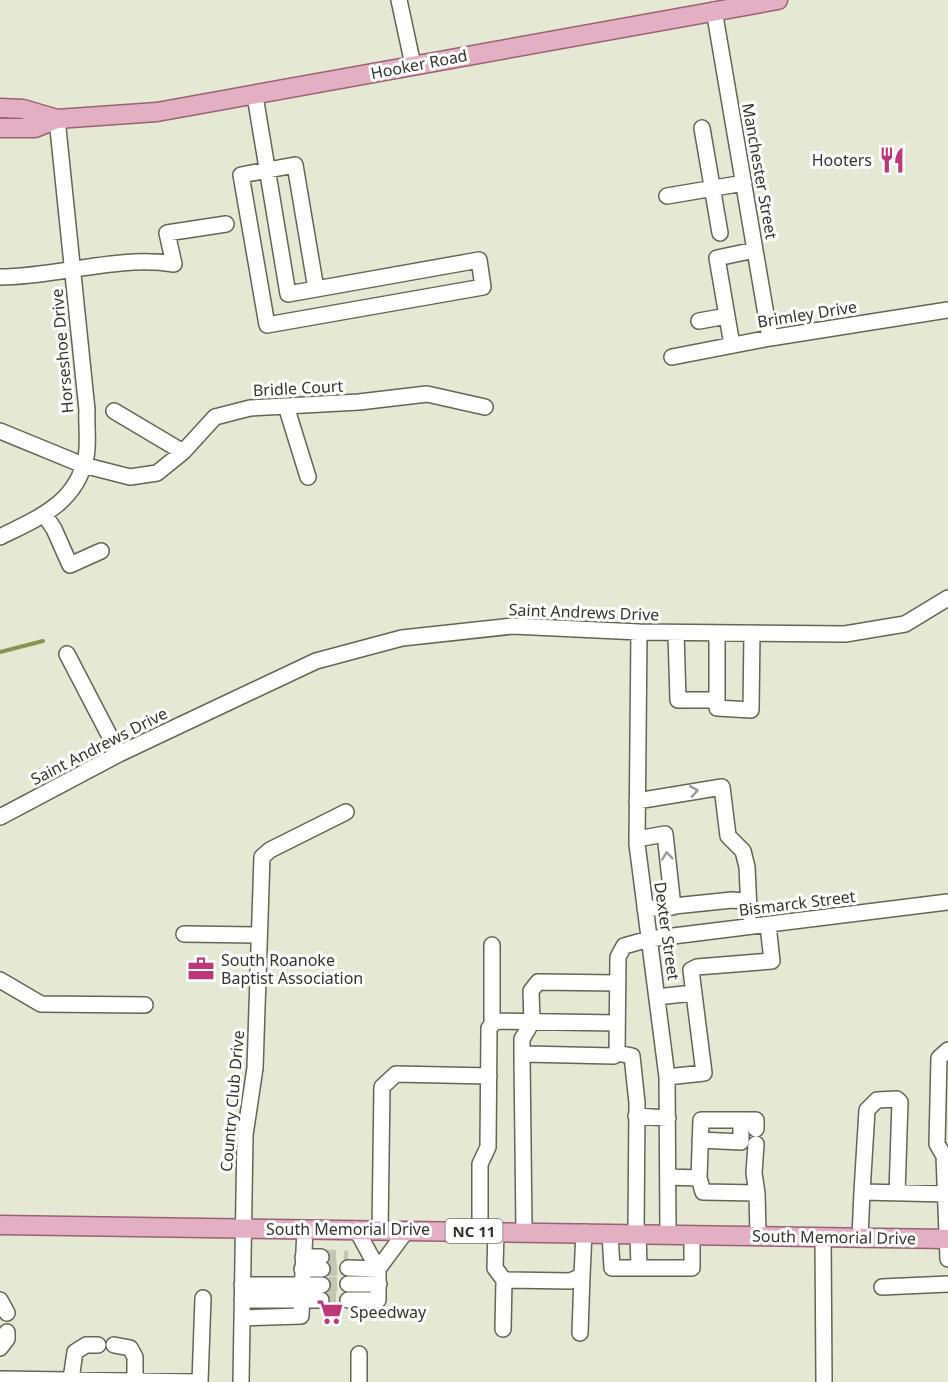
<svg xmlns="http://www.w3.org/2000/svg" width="948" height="1382" font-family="'Noto Sans',sans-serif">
	<rect width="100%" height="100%" fill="#e5e9d3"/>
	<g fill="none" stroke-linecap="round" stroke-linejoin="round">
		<path stroke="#899354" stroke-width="4" d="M0,652L43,641"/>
		<path stroke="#c2c5b2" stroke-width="15" stroke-dasharray="15 8" stroke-linecap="butt" d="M321,1257L348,1258
			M322,1269L348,1268
			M322,1285L348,1284
			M321,1300H348"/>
		<g stroke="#626653" stroke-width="18">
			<path id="minor" d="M399,0L413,65
				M714,10L770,338
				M255,96L288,294L479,260L483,287L267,325L241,175L295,165L316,289
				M702,128L720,233
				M667,196L744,183
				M0,277C58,277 117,255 174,264L167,233L226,224
				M699,321L727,316
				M732,345L717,258L755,250
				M672,357L770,338L948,310
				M286,406L308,477
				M114,411L183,452
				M0,431L83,465L130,477L157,473L183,452L215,417L250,408L359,402L427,394L485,407
				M44,514L54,529L70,565L101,551
				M0,537C38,518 76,504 86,457C89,442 86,425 87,410L57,119
				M639,632L637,844L667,1077L668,1233
				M676,633L678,700H717
				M717,633V708L751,710L752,633
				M67,654L119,754
				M637,801L722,787L728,836L743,851L747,867L749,910
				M0,817L119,754L316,661L402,638L513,626L639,632L845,634L905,624L948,598
				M637,839L665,834L673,907
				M645,909L732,900L744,901L749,914
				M184,934L259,935
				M0,980L41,1004L145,1005
				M657,997L693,993
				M492,1024V945
				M948,1050L939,1058L937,1144L944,1156L948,1259
				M617,1053L632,1056L637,1103L636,1233
				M522,1058V1039L532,1022L531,991L538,982L618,983
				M667,1077L704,1073L691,970L697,967L772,961L768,925
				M636,1116L668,1118
				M756,1129V1120H701L699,1178L703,1192L757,1193L758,1235
				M700,1140L741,1142V1121
				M756,1144L754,1173L757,1193
				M668,1177L699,1178
				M862,1192L867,1110L877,1100L897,1099L900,1102L897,1193
				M380,1230L382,1087L396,1074L489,1076
				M480,1231V1164L488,1147L489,1028L496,1021L617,1023
				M496,1231L495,1268L504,1280L570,1281L582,1276L584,1232
				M524,1231L522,1058L525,1054L614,1056L617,1053L618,957L624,946L649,939L948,902
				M610,1233L612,1268H692V1234
				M638,1233L639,1268
				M823,1236L824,1382
				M860,1237L862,1192L948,1194
				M303,1257H321
				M348,1268L378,1269L407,1230
				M302,1269H322
				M348,1284H379
				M242,1285H322
				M882,1287L948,1284
				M0,1300L7,1313
				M242,1300H321
				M348,1300H378V1269L356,1229
				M242,1318L301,1316L305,1229
				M503,1329L504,1280
				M580,1333L582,1276
				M114,1345L130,1348L135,1357V1381
				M0,1348L7,1339V1332
				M359,1354V1382
				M0,1379L199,1382
				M71,1379L75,1352L86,1345H98
				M200,1382L203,1298
				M241,1382L245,1135L255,1068L262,857L270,850L346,812"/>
		</g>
		<g stroke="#996174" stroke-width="21">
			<path id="major" d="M0,108L23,109L57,119L157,112L778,0
				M0,128H35L57,119
				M0,1225L948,1239"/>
		</g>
		<use href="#minor" stroke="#fff" stroke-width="15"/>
		<use href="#major" stroke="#e3afc3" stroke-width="18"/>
	</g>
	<defs><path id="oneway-chevron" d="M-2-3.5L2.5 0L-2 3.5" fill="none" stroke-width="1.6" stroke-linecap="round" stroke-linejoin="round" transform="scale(1.5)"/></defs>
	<g stroke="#9a9a96">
		<use href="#oneway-chevron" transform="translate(694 791) rotate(-9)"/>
		<use href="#oneway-chevron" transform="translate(667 856) rotate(-96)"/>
	</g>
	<defs>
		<g id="restaurant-bare" transform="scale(2.07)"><path d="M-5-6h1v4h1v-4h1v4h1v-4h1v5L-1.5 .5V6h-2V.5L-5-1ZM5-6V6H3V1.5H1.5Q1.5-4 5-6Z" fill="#be3777" stroke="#fff" stroke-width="2.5" paint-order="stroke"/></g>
		<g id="office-bare" transform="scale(2.07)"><path d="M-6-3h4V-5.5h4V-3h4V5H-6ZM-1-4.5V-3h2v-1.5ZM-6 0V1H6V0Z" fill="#be3777" stroke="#fff" stroke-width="2.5" paint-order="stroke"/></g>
		<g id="supermarket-bare" transform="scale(2.07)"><path d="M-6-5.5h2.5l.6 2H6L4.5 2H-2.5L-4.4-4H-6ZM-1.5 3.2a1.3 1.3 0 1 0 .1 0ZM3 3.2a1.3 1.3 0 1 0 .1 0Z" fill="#be3777" stroke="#fff" stroke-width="2.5" paint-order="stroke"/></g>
	</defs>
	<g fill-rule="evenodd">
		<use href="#restaurant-bare" x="892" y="160"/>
		<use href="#office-bare" x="201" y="969"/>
		<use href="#supermarket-bare" x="330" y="1312"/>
	</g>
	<g text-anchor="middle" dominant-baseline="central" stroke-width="6" stroke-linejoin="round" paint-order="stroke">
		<rect fill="#fff" stroke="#71726c" stroke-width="1.5" x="445.5" y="1219" width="57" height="24" rx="4.5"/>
		<g font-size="15" font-weight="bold" fill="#34352d">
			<text x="474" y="1231">NC 11</text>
		</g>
		<g font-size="16" fill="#34352d" stroke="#fff">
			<text transform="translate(419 64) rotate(-11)">Hooker Road</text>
			<text transform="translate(760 171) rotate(80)">Manchester Street</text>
			<text transform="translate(807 314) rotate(-9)">Brimley Drive</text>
			<text transform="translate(62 351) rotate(-95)">Horseshoe Drive</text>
			<text transform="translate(298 388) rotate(-3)">Bridle Court</text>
			<text transform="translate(584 612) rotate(2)">Saint Andrews Drive</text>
			<text transform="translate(99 746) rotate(-27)">Saint Andrews Drive</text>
			<text transform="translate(797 903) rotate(-7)">Bismarck Street</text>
			<text transform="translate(667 931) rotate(82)">Dexter Street</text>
			<text transform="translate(232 1101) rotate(-85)">Country Club Drive</text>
			<text x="348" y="1229">South Memorial Drive</text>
			<text transform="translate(834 1237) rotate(1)">South Memorial Drive</text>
		</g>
		<g font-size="16" fill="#34352d" stroke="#fff" text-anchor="start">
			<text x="872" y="160" text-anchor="end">Hooters</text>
			<text x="221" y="960">South Roanoke<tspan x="221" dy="18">Baptist Association</tspan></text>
			<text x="350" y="1312">Speedway</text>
		</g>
	</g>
</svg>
